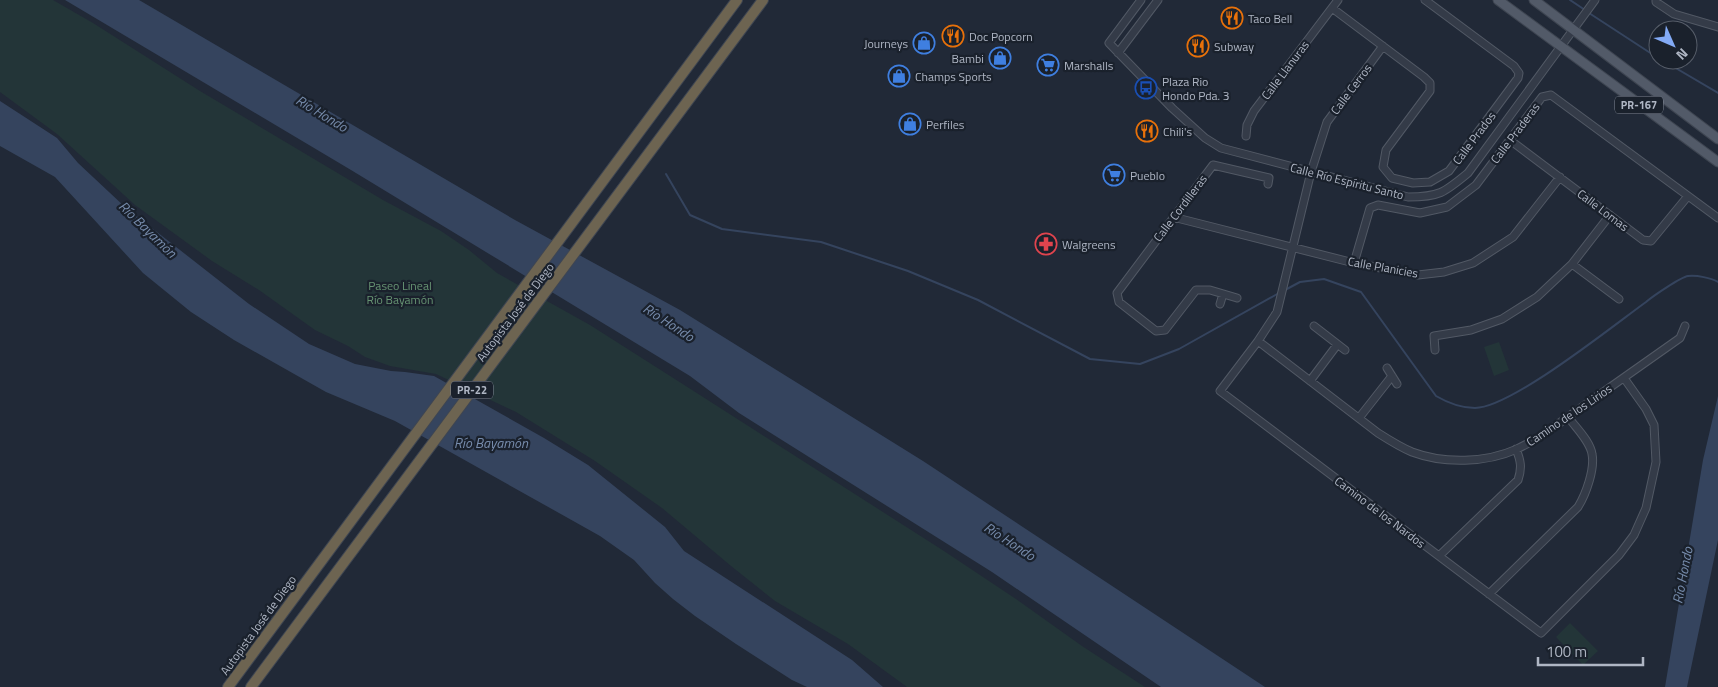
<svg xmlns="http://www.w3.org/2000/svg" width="1718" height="687" font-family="'Titillium Web',sans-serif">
	<rect width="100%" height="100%" fill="#212937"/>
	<path fill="#233538" d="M0,0H53L93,23L200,91L383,200L441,231L469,250L497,273L590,325L678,381L944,551L1016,599L1082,646L1145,687H907L848,644L775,601L731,566L662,508L595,461L516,412L436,374L390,366L365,357L348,346L315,330L259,290L212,261L135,205L57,134L0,92Z
		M1499,342L1509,370L1494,376L1484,347Z
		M1570,623L1598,651L1583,665L1556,637Z"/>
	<path fill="#35445e" d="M65,0H139L515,220L680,310L923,461L1265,687H1161L992,572L739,413L690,376L351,170Z
		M0,101L57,138L78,163L125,207L249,304L309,344L355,364L391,371L405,372L434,376L544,438L588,465L665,527L684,551L852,660L883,687H807L792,680L736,644L695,616L673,599L655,583L634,560L600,536L395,421L326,392L234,340L191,312L143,273L55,177L0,146Z
		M1718,396V540L1687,687H1665L1703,460Z"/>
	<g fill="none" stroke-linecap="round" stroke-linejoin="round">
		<path stroke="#35445e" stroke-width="2" d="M1570,0L1585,10
			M1589,13L1658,58
			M1662,60L1718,93
			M666,174L690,215L722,229L821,242L908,271L978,300L1090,359L1140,364L1179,349L1279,293
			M1285,290L1300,282L1324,279L1361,292L1436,396C1448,403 1461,408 1475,408C1511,408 1614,325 1646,302C1653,296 1681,277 1688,276C1697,275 1711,278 1718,282"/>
		<g stroke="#525965" stroke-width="9">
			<path id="minor" d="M1141,0L1109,43L1172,108L1205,138L1221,148L1408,197C1439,197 1444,193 1468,173L1595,0
				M1656,0V2L1674,14L1718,27
				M1332,8L1424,77L1430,83V91L1386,150L1383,167L1392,178L1413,183L1430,182L1449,171L1518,78L1519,73L1514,66L1425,0
				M1383,46L1327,122L1311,172L1277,312L1258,341L1220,391L1541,633L1619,555L1634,535L1646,508L1656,462L1654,425L1646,409L1624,378
				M1118,53L1158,0
				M1246,136L1247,125L1254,111L1338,0
				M1510,140L1643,240L1651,241L1688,196
				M1173,217L1354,263L1418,275L1444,272L1473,263L1513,237L1560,177
				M1354,263L1370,208L1378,205L1420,213L1447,207L1476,185L1542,97L1551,95L1718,218
				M1572,264L1619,299
				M1237,298L1210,290H1196L1165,330L1156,331L1119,302L1117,293L1213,165L1269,178L1268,184
				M1220,304L1223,294
				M1314,326L1345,350
				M1258,341L1378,433C1389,440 1400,447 1412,452C1444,464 1486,463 1517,449C1525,445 1533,441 1541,436L1680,338L1685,326
				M1435,350L1434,336L1471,330L1502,319L1537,297L1572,264L1610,215
				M1387,368L1397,384
				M1310,381L1337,345
				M1359,418L1392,376
				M1439,556L1518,480C1522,468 1521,461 1516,449
				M1489,594L1578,507C1586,494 1595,469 1592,454C1590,441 1576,428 1569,418"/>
		</g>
		<g stroke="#3e4551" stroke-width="11">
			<path id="major" d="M1498,0L1718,162
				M1534,0L1718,139"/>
		</g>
		<g stroke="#3f4652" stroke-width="12">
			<path id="highway" d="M228,687L737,0
				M251,687L763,0"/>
		</g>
		<use href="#minor" stroke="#343b48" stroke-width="7"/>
		<use href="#major" stroke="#525a68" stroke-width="9"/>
		<use href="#highway" stroke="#6d6451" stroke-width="10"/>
	</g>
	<defs>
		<g id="restaurant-ring" transform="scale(1.125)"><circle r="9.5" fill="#1a212c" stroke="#e8710a" stroke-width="1.5"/><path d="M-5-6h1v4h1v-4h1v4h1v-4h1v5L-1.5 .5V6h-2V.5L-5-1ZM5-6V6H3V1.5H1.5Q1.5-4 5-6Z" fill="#e8710a"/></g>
		<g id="shop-ring" transform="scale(1.125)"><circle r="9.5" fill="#1a212c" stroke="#3f7fe0" stroke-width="1.5"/><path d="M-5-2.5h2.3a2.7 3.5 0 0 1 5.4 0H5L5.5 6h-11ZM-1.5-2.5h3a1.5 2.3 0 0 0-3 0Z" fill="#3f7fe0"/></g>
		<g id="supermarket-ring" transform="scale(1.125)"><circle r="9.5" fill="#1a212c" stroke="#3f7fe0" stroke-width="1.5"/><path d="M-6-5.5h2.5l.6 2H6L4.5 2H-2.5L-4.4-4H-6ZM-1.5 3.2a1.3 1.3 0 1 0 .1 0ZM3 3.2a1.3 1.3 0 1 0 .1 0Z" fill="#3f7fe0"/></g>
		<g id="bus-ring" transform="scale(1.125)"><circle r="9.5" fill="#1a212c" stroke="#1a4fb4" stroke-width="1.5"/><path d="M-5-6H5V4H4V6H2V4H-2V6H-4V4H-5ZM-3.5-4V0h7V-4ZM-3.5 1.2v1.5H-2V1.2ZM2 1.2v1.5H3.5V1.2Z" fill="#1a4fb4"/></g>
		<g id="pharmacy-ring" transform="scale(1.125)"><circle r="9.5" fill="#1a212c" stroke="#e0444e" stroke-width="1.5"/><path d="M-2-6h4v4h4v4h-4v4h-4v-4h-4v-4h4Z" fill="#e0444e"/></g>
	</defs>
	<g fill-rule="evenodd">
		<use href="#restaurant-ring" x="1232" y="18"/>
		<use href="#restaurant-ring" x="953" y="36"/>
		<use href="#shop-ring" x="924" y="43"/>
		<use href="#restaurant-ring" x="1198" y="46"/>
		<use href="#shop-ring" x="1000" y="58"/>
		<use href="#supermarket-ring" x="1048" y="65"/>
		<use href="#shop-ring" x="899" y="76"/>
		<use href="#bus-ring" x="1146" y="88"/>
		<use href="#shop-ring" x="910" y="124"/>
		<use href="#restaurant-ring" x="1147" y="131"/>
		<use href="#supermarket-ring" x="1114" y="175"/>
		<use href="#pharmacy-ring" x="1046" y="244"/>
	</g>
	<g text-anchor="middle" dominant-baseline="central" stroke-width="4.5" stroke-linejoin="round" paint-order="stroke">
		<g fill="#1a212c" stroke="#828996" stroke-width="1">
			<rect x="1615" y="96.5" width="48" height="17" rx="4"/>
			<rect x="451" y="381.5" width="42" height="17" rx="4"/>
		</g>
		<g font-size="11" font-weight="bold" fill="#afb6c4">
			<text x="1639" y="105">PR-167</text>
			<text x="472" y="390">PR-22</text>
		</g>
		<g font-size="12" fill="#afb6c4" stroke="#1a212c" text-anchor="start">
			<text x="1248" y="18">Taco Bell</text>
			<text x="969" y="36">Doc Popcorn</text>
			<text x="908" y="43" text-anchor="end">Journeys</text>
			<text x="1214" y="46">Subway</text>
			<text x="984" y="58" text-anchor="end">Bambi</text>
			<text x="1064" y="65">Marshalls</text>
			<text x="915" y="76">Champs Sports</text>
			<text x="1162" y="81">Plaza Rio<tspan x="1162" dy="14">Hondo Pda. 3</tspan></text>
			<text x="926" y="124">Perfiles</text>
			<text x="1163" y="131">Chili's</text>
			<text x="1130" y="175">Pueblo</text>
			<text x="1062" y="244">Walgreens</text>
		</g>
		<g font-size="12" fill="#afb6c4" stroke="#1a212c">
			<text transform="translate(1285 70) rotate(-53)">Calle Llanuras</text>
			<text transform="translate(1351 89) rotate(-53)">Calle Cerros</text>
			<text transform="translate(1515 133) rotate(-53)">Calle Praderas</text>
			<text transform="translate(1474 138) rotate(-53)">Calle Prados</text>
			<text transform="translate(1347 181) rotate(14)">Calle Río Espíritu Santo</text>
			<text transform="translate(1180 208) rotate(-53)">Calle Cordilleras</text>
			<text transform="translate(1603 210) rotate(37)">Calle Lomas</text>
			<text transform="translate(1383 267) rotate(10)">Calle Planicies</text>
			<text transform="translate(515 312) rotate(-53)">Autopista José de Diego</text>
			<text transform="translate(1569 415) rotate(-34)">Camino de los Lirios</text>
			<text transform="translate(1380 512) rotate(37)">Camino de los Nardos</text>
			<text transform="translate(258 625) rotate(-54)">Autopista José de Diego</text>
		</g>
		<g font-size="12" fill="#679473" stroke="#1a212c">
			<text x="400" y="285">Paseo Lineal<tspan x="400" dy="14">Río Bayamón</tspan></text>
		</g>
		<g font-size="14" font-style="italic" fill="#778cac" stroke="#1a212c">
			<text transform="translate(322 113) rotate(31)">Río Hondo</text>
			<text transform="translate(148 229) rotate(44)">Río Bayamón</text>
			<text transform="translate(669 322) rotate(33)">Río Hondo</text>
			<text x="491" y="442">Río Bayamón</text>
			<text transform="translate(1010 541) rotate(33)">Río Hondo</text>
			<text transform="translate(1682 575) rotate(-79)">Río Hondo</text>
		</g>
	</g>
	<g transform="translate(1673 45) rotate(135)"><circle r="24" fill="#1a212c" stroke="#565d69"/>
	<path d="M0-4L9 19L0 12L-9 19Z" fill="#83aaf5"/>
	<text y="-8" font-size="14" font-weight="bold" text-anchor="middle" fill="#afb6c4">N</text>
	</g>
	<path d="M1538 657v8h105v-8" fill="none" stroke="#afb6c4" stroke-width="2.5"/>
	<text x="1546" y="657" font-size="15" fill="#afb6c4" stroke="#1a212c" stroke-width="4" paint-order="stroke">100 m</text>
</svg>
